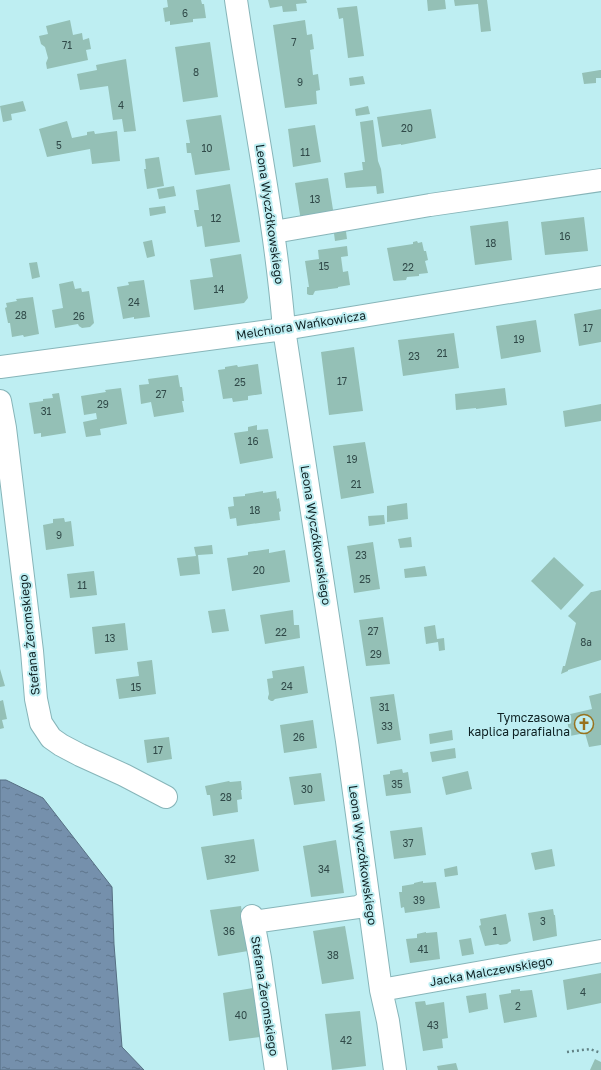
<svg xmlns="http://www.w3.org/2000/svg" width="601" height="1070" font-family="'Golos Text',sans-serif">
	<defs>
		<pattern id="water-ripples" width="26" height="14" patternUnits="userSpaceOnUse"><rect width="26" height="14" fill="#7590ac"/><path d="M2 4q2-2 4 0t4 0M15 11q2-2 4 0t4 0" fill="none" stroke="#5e758c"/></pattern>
	</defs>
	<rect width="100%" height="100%" fill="#beeef2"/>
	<path fill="url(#water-ripples)" stroke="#566f83" d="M0,780H6L43,798L112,887L114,944L122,1047L144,1070H0Z"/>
	<path fill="#94c0b6" d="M167,0H201L202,4H204L206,18L193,19V22L170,25V21L165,22L163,8L168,7Z
		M268,0H306L307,3L296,4L297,11L283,12L282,6L270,8Z
		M427,0H445L446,9L428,11Z
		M454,0H487L491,31L481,32L478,4L455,6Z
		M357,6L364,56L348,58L343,18L339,19L337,8Z
		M70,20L73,35L82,33L83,40L89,38L91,49L86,50L88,60L47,69L46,63L48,58L45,47L41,44L39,36L48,34L46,26Z
		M305,20L307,35L312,34L314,49L310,50L313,75L318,74L320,90L316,91L317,104L285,108L273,25Z
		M210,42L218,97L183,102L175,47Z
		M126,59L136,131L124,132L122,119L113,120L108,86L80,90L77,74L97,70L96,65Z
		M600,70H601V78H596V83L584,84L582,73Z
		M363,76L365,84L350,86L349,78Z
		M23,101L26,111L11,114L12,120L3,122L0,106Z
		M368,106L370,114L356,116L355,109Z
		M431,109L436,138L401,145V144L382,147L377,117Z
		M221,115L230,170L195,175L191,153H187L186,143H190L186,120Z
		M373,120L378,161L381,169L384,193L377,194L376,186L346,188L344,173L363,170L362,162H365L360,122Z
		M67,121L72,138L87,135V132L94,131L95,134L117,131L120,161L92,164L90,149L47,157L39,129Z
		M315,125L321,162L293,167L288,129Z
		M159,157L164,186L147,189L144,169H146L145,159Z
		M328,178L334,216L301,221L295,183Z
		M230,184L240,242L205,247L202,226L197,227L194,210H199L196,190Z
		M174,186L176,196L159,199L157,189Z
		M165,206L166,213L150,216L149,208Z
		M584,217L588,251L545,255L541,222Z
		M508,221L512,260L475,265L470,226Z
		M345,224L347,239L335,241L333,226Z
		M152,240L155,256L147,258L143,242Z
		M417,241L418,243L422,242L424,251H426L428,260L425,261L428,273L419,274V276L407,277L406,280L394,281L393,280L387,248L413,244V242Z
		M347,246L348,256L341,257L343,272L348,271L350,285L338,287V288L315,291L313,295H309L307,294V287H309L305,261L319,259L318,250Z
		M241,254L248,298L244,303L194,310L190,280L213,277L210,259Z
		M37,262L40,277L32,279L29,263Z
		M144,280L150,317L134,319V317L123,319L117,287L129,285L128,282Z
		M73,281L75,289L81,288L82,292L89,291L94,323L90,327L82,328L79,326L78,324L55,328L52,310L63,308L59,284Z
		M33,297L39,334L24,337L23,335L12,337L10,323H8L5,308L7,307L6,303L17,301L16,299Z
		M601,309V342L579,346L574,314Z
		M536,320L541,352L501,359L496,326Z
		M454,333L459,368L403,376L398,340Z
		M354,347L363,411L329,415L321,352Z
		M258,364L262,394L248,396V400L233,402L232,398L223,399L218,370L225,369V367L237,365L238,367Z
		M178,375L180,387H182L184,401H182L184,412L154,417L151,402L141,404L139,385L149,384L148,379Z
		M121,388L127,424L100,429L101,435L86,437L83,422L97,419L96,413L84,415L81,396L106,392L105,390Z
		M505,388L507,405L476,409V408L456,410L455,394Z
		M59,393L66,433L41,437V433L34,434L29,403L43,401V399L53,398L52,394Z
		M601,404V421L565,427L563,411Z
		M257,425V430L268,429L273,458L240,464L234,433L248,431V427Z
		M365,442L374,493L341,499L333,446Z
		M263,491V493L276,491L277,499L279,498L281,511L279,512L280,520L237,526L236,518L230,519L228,507L234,506L233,497L245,496V494Z
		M407,503L408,519L387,522V506Z
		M384,515L385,524L369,526L368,516Z
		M64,518L65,522L71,521L74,546L46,550L43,525L53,523V519Z
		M411,537L412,547L400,548L398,539Z
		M373,542L380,589L354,593L347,546Z
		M212,545L213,554L198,555L200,574L180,576L177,558L196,556L194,547Z
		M269,549V553L285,550L290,582L232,591L227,558L248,555V552Z
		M554,557L584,585L561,610L531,581Z
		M425,566L427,576L405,578L404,569Z
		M94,571L97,595L70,598L67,574Z
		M601,590V660L568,670V671L561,674L563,666H565L576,623L568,616L591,592H592Z
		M225,609L229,631L212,633L208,611Z
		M293,610L294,625H299L300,638L265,644L260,615Z
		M383,617L390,664L366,666L359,620Z
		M125,623L128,650L95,654L92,627Z
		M435,625L437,639L444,638L445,650L439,651L438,642L426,644L424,627Z
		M152,660L156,694L119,699L116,679L139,676L137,662Z
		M304,666L308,693L275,699L273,701H271L268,699V697L269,694L267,679L273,678L272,671Z
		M0,669L5,686L0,687Z
		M601,693V745L589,747L585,733L570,736L566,715L592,709L589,696Z
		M394,694L401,740L377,744L370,697Z
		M3,700L7,719L2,720L4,728L0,729V701Z
		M313,720L317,748L284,753L280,725Z
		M452,730L453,740L430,744L429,734Z
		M169,737L172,759L147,763L144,740Z
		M455,748L456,758L432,762L430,752Z
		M402,769L403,773L408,772L411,793L386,796L383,775L390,774V771Z
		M468,771L472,789L446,795L442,777Z
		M321,773L325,801L294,805L289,777Z
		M229,781L230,782L241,781L242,790H241L242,799L237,800L238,812L213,816L210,795H207L205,786Z
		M422,827L426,855L394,859L390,831Z
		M254,839L259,871L207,880L201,847Z
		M336,840L344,893L311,897L303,846Z
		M552,849L555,866L535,870L531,853Z
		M457,866L458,875L445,877L444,869Z
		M423,881V883L436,882L440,908L405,913L404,907L401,908L399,892H402V886L414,884V883Z
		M241,906L248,951L218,956L210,910Z
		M553,909L554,915H555L557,936L533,941L528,913Z
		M506,914L511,941L509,942L507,944L500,945L498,944L485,946L479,926L481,925L480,919Z
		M345,926L354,979L322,984L313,931Z
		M426,932V933L437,932L440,959L410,963L406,939L417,938V934Z
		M471,938L474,954L462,956L459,940Z
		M601,973V1003L567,1010L563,980Z
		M253,988L260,1037L229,1041L223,993Z
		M520,989V991L532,990L537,1017L504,1023L499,995L511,993V990Z
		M486,993L488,1009L469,1013L466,996Z
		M425,1001L426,1005L444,1002L448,1038L442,1039L443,1048L423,1051L415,1002Z
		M360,1011L366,1066L332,1070L325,1014Z
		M595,1059L601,1062V1070H590Z
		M456,1063L458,1070H438L437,1066Z"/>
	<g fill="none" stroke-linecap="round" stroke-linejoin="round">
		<g stroke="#87b5b9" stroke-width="24">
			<path id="minor" d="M236,0C252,110 275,218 284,329L347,741L381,990L388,1021L395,1070
				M274,232L430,205L601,180
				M0,367L284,329L601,277
				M0,401L5,428L32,651L36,699L41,723L51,738L61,745L80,755L124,775L166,797
				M252,916L260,958L276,1070
				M253,922L358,907L369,901
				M381,990L601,951"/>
		</g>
		<path stroke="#628386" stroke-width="2.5" stroke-dasharray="2 3" stroke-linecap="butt" d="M567,1052L590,1049L601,1053"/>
		<use href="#minor" stroke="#fff" stroke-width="22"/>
	</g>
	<defs>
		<g id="church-ring" transform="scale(1)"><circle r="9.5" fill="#beeef2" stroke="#98731e" stroke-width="1.5"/><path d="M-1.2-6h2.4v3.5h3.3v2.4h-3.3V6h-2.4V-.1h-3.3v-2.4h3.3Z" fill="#98731e"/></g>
	</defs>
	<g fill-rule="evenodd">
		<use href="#church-ring" x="584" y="724"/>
	</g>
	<g text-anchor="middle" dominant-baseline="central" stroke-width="4" stroke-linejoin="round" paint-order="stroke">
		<g font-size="10" fill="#304948">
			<text x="185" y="13">6</text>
			<text x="294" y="42">7</text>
			<text x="67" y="45">71</text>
			<text x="196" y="72">8</text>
			<text x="300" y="82">9</text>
			<text x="121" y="105">4</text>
			<text x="407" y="128">20</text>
			<text x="59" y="145">5</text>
			<text x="207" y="148">10</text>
			<text x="305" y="152">11</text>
			<text x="315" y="199">13</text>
			<text x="216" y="218">12</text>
			<text x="565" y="236">16</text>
			<text x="491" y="243">18</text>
			<text x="324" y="266">15</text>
			<text x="408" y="267">22</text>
			<text x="219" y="289">14</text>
			<text x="134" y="302">24</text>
			<text x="21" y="315">28</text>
			<text x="79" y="316">26</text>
			<text x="588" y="328">17</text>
			<text x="519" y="339">19</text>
			<text x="442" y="353">21</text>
			<text x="414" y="356">23</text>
			<text x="342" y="381">17</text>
			<text x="240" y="382">25</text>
			<text x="161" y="394">27</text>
			<text x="103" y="404">29</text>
			<text x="46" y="411">31</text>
			<text x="253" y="441">16</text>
			<text x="352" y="459">19</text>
			<text x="356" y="484">21</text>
			<text x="255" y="510">18</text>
			<text x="59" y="535">9</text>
			<text x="361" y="555">23</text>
			<text x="259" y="570">20</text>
			<text x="365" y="579">25</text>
			<text x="82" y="585">11</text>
			<text x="373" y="631">27</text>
			<text x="281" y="632">22</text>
			<text x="110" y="638">13</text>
			<text x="586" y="642">8a</text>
			<text x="376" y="654">29</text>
			<text x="287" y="686">24</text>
			<text x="136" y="687">15</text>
			<text x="384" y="707">31</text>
			<text x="387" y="726">33</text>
			<text x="299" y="737">26</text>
			<text x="158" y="750">17</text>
			<text x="397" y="784">35</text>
			<text x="307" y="789">30</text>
			<text x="226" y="797">28</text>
			<text x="408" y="843">37</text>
			<text x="230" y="859">32</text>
			<text x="324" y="869">34</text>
			<text x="419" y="900">39</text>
			<text x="543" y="921">3</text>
			<text x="229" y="931">36</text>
			<text x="495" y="931">1</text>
			<text x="423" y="949">41</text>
			<text x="333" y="955">38</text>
			<text x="583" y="992">4</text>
			<text x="518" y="1006">2</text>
			<text x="241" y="1015">40</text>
			<text x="433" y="1025">43</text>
			<text x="346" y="1040">42</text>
		</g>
		<g font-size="12" fill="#0e2123" stroke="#beeef2">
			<text transform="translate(270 214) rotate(82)">Leona Wyczółkowskiego</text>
			<text transform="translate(301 325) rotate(-9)">Melchiora Wańkowicza</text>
			<text transform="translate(316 535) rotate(81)">Leona Wyczółkowskiego</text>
			<text transform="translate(29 635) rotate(-96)">Stefana Żeromskiego</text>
			<text transform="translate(363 855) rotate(82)">Leona Wyczółkowskiego</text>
			<text transform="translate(491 971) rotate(-10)">Jacka Malczewskiego</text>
			<text transform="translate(265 996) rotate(81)">Stefana Żeromskiego</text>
		</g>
		<g font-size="12" fill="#0e2123" stroke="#beeef2" text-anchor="end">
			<text x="570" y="717">Tymczasowa<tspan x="570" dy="14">kaplica parafialna</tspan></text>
		</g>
	</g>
</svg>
